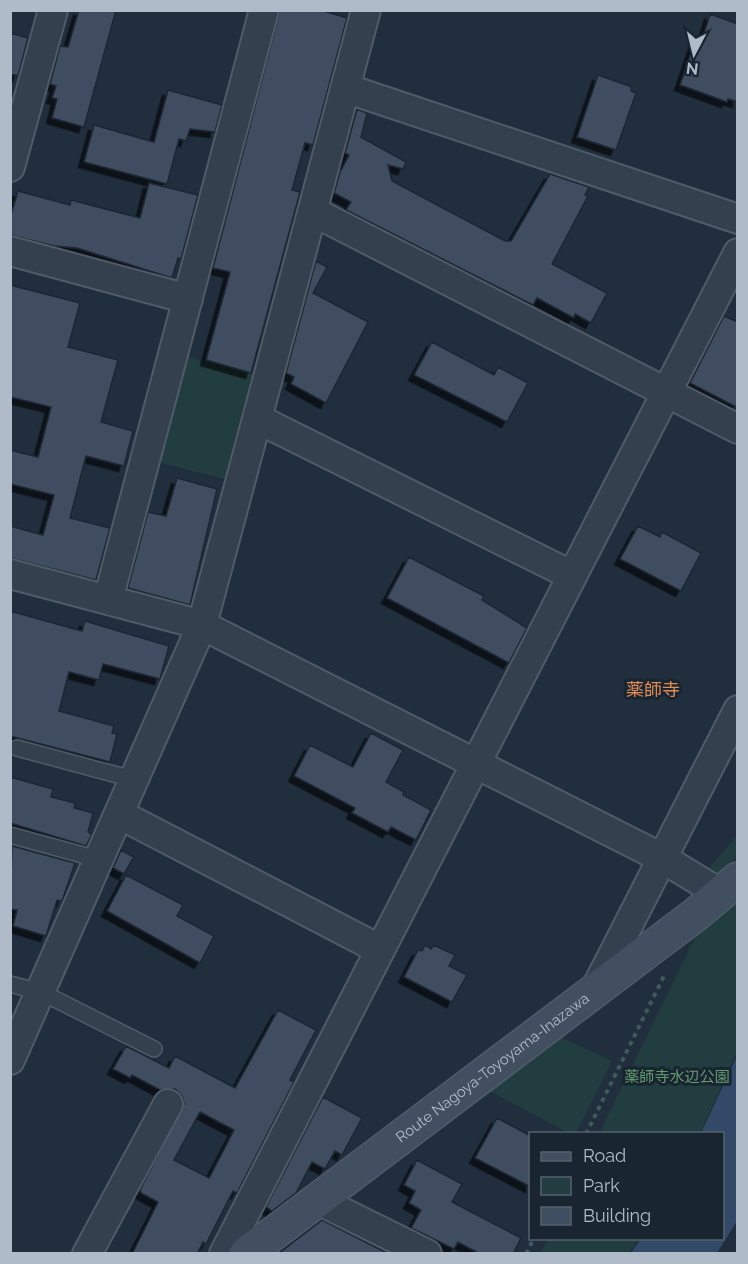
<svg xmlns="http://www.w3.org/2000/svg" width="748" height="1264" font-family="Raleway,'Noto Sans JP',sans-serif">
	<defs>
		<filter id="shadow"><feDropShadow dx="-5.5" dy="5.5" stdDeviation="0" flood-color="#0009"/></filter>
	</defs>
	<rect width="100%" height="100%" fill="#202e3e"/>
	<path fill="#223d3f" d="M182,355L252,374L224,479L154,461Z
		M737,836V857L716,879L704,873Z
		M737,894V1052L700,1133L599,1134L699,929Z
		M554,1034L612,1061L576,1133H569L484,1088Z
		M548,1239V1238L640,1239L628,1253H541Z"/>
	<path fill="#324a67" d="M737,1056V1221L717,1253H631L641,1239L722,1238V1134L701,1133Z"/>
	<path fill="#3f4e60" stroke="#1c2734" stroke-width="1.5" fill-rule="evenodd" filter="url(#shadow)" d="M79,10H116L84,127L52,118L57,99L52,98L56,86L50,84L60,46L68,47Z
		M280,10H320L347,18L313,145L305,143L292,190L300,192L251,373L206,360L230,272L213,268Z
		M710,14L738,24V102L728,99L727,102L680,85L695,41L701,43Z
		M10,33L28,38L18,76L10,74Z
		M598,75L632,87L631,91L636,93L616,150L577,137Z
		M168,90L222,105L215,132L190,129L186,141L179,139L167,184L84,162L94,125L154,142Z
		M357,109L367,113L361,137L406,162L403,169L388,165L392,181L505,241H511L550,174L589,187L585,195L588,196L552,264L607,293L591,323L575,314L574,318L537,298L533,305L346,210L351,202L334,193L340,172L349,155L345,153Z
		M149,183L198,195L181,259L178,258L172,278L77,248L54,246L10,235V218L18,191L70,205L71,200L140,218Z
		M316,261L327,267L313,293L368,322L326,403L291,384L294,377L286,373Z
		M10,285L80,303L68,347L118,360L101,422L133,431L124,466L86,456L70,518L110,528L96,580L10,558V526L43,535L54,495L10,484V450L38,457L51,407L10,397Z
		M724,316L738,322V408L690,383Z
		M432,342L494,375L498,367L528,383L507,422L414,375Z
		M177,478L217,489L190,605L128,588L148,512L166,516Z
		M638,526L660,537L662,532L701,553L681,591L620,559Z
		M409,557L484,596L482,600L527,628L509,663L387,598Z
		M10,611L82,631L85,621L169,646L160,679L103,664L99,680L69,672L59,711L114,726L112,733L117,734L110,762L10,736Z
		M371,733L403,750L386,782L404,792L403,795L431,810L416,840L391,827L388,832L352,813L355,808L294,776L310,745L353,767Z
		M10,777L53,789L51,797L75,803L74,808L93,813L88,832L92,834L86,846L10,823Z
		M12,846L75,863L62,901L57,900L46,936L13,926L17,910L10,909Z
		M121,850L134,857L124,874L113,868Z
		M126,875L183,905L177,916L214,936L200,963L107,911Z
		M425,945L431,949L434,945L455,955L449,966L467,975L452,1002L404,977L418,950L422,951Z
		M278,1010L316,1030L290,1080L294,1082L237,1193L233,1191L206,1244L203,1242L197,1254H132L158,1202L141,1193L140,1190L184,1104L182,1096L175,1089L160,1090L132,1075L130,1078L113,1069L126,1046L169,1068L175,1056L235,1088ZM200,1112L234,1130L209,1178L174,1160Z
		M323,1097L362,1118L342,1155L335,1151L325,1169L312,1162L296,1193L272,1211L266,1207Z
		M497,1118L531,1136V1187L475,1158Z
		M417,1160L462,1184L452,1202L521,1238L513,1254H480L458,1242L454,1249L411,1228L421,1210L409,1203L415,1191L404,1185Z
		M322,1220L389,1254H278Z"/>
	<g fill="none" stroke-linecap="round" stroke-linejoin="round">
		<g stroke="#505b68" stroke-width="18">
			<path id="lane" d="M17,748L136,780
				M10,835L101,860
				M10,984L41,992L154,1049"/>
		</g>
		<g stroke="#505b68" stroke-width="32">
			<path id="street" d="M345,88L738,219
				M10,167L53,10
				M314,212L738,429
				M10,251L188,299
				M258,419L571,575
				M10,574L202,625L662,858L721,894
				M108,600L264,10
				M121,815L379,949
				M596,988L738,710
				M10,1060L202,625L366,10
				M318,1200L427,1254
				M87,1254L168,1104
				M224,1254L738,253"/>
		</g>
		<g stroke="#505b68" stroke-width="36">
			<g id="secondary">
				<path id="s1" d="M246,1254L695,915L738,879"/>
			</g>
		</g>
		<path stroke="#405a5c" stroke-width="4" stroke-dasharray="4.5 4.5" stroke-linecap="butt" d="M586,1134L664,976
			M526,1254L534,1238"/>
		<use href="#lane" stroke="#34404d" stroke-width="15"/>
		<use href="#street" stroke="#34404d" stroke-width="28"/>
		<use href="#secondary" stroke="#424f61" stroke-width="33"/>
	</g>
	<g text-anchor="middle" dominant-baseline="central" stroke-width="6" stroke-linejoin="round" paint-order="stroke">
		<g font-size="15" fill="#b0bbc9" stroke="#1a2532">
			<text stroke="none"><textPath href="#s1" startOffset="309">Route Nagoya-Toyoyama-Inazawa</textPath></text>
		</g>
		<g font-size="15" fill="#649d6f" stroke="#1a2532">
			<text x="677" y="1077">薬師寺水辺公園</text>
		</g>
		<g font-size="18" fill="#df8b55" stroke="#1a2532">
			<text x="653" y="689">薬師寺</text>
		</g>
	</g>
	<rect width="748" height="1264" fill="none" stroke="#b0bbc9" stroke-width="24"/>
	<rect x="529" y="1132" width="195" height="108" fill="#1a2532" stroke="#56616e" stroke-width="1.5"/>
	<rect x="541" y="1152" width="30" height="9" fill="#424f61" stroke="#56616e" stroke-width="1.5"/>
	<text x="583" y="1162" font-size="18" fill="#b0bbc9">Road</text>
	<rect x="541" y="1177" width="30" height="18" fill="#223d3f" stroke="#56616e" stroke-width="1.5"/>
	<text x="583" y="1192" font-size="18" fill="#b0bbc9">Park</text>
	<rect x="541" y="1207" width="30" height="18" fill="#3f4e60" stroke="#56616e" stroke-width="1.5"/>
	<text x="583" y="1222" font-size="18" fill="#b0bbc9">Building</text>
	<g transform="translate(694 54) rotate(187)" stroke="#1a2532" stroke-width="4.5" paint-order="stroke">
	<path d="M0-4.5L10 22L0 15L-10 22Z" fill="#b0bbc9"/>
	<text y="-9" font-size="16" font-weight="bold" text-anchor="middle" fill="#b0bbc9">N</text>
	</g>
</svg>
